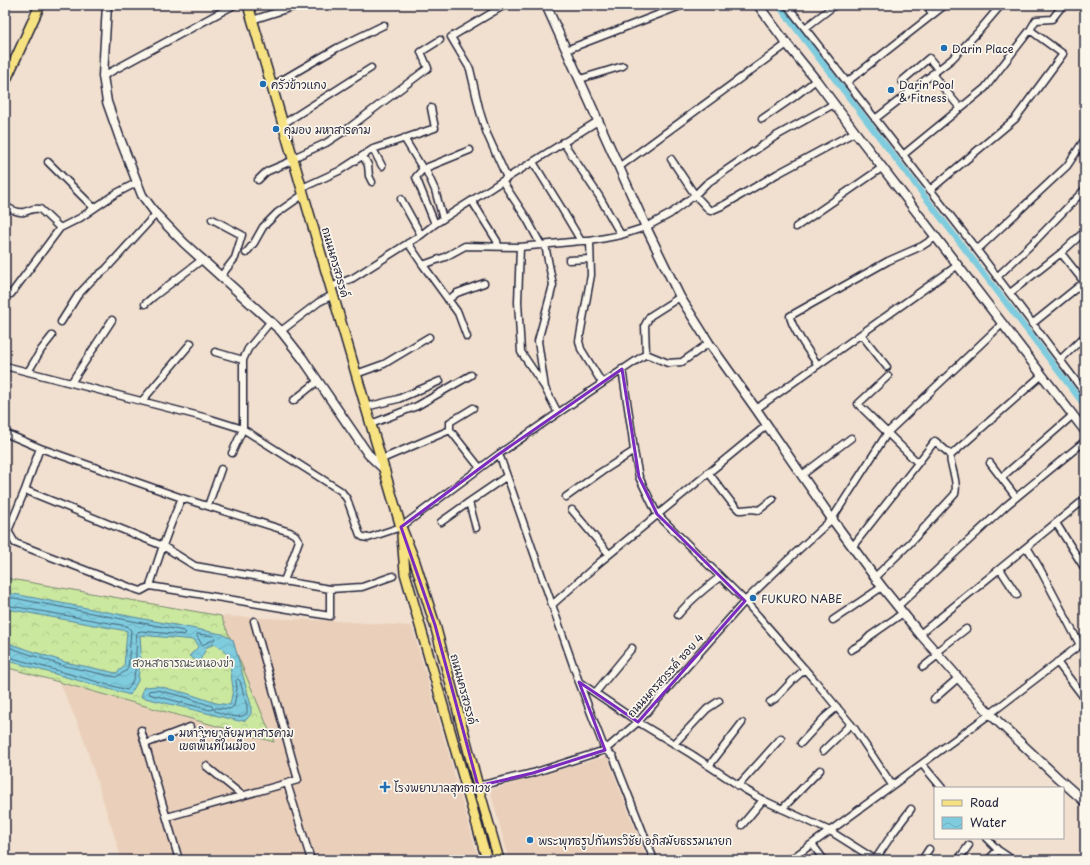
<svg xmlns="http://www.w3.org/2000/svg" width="1090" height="865" font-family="'Playpen Sans','Playpen Sans Thai',sans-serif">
	<defs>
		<pattern id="forest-crowns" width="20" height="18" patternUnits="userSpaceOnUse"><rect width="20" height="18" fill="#cbe89f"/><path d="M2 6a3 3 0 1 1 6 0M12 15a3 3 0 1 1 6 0" fill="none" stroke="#aec78a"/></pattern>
		<pattern id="water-waves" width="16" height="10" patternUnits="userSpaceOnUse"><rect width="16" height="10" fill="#7fccde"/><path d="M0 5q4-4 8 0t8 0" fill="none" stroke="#6dafbf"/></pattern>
	</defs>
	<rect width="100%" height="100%" fill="#f1e0cf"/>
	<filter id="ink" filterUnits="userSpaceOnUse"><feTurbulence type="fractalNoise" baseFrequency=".025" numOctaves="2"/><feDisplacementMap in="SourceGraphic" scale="8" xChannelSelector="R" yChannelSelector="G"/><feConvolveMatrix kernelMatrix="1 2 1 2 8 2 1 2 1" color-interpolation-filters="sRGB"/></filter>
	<g filter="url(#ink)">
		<path fill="#ead0bb" d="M221,616L338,621L412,626L479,860H122L82,734L60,683L273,742Z
			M607,756L647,860H509L490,790Z"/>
		<path fill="url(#forest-crowns)" stroke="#76856d" d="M5,578L221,616L274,742L5,667Z"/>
		<path fill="url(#water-waves)" stroke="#5a889d" d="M5,594H14L222,634L233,640L251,705V714L246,720L239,721L141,697L144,687L157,686L186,693L216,703L230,705L233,689L229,657L222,649L215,644L207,647L199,662L189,656L198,647L195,640L140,635L141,650L138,681L130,695L5,660V642L65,662L116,673L124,667L127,631L7,609H5Z"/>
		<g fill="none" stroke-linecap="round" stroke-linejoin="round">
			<path stroke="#47667c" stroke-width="1" d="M5,598H14L184,631L186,633L184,635L141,631L138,632C135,637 137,644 136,651C136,663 136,681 127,690L5,656
				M5,605L127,626L129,628L131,631L128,668L126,671L116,677L64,666L5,646
				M198,634L214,636L215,639L202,645L197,636Z
				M238,679L240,681L247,706V713C240,721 224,714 215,711L214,709L216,708L230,709L234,706L237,689L236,681Z
				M157,690L185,697L212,706L213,709L210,710L149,694L148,693L149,691Z"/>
			<path stroke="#7fccde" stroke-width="6" d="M778,5L1085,406"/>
			<g stroke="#22223b" stroke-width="9">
				<path id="street" d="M505,5L451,37L470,69L480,112L487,134L507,178
					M787,5L977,250L1085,393
					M927,5L932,14
					M252,20L299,5
					M805,28L835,5
					M566,50L683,5
					M932,74L960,108
					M103,76L234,5
					M580,79L623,66
					M847,82L945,5
					M272,86L337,48L384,25
					M910,91L902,81L929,58L938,69
					M762,119L794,97L816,80
					M875,119L952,59L978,32L1001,5
					M283,124L371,68
					M404,138L423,169L416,177L435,224
					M563,142L599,196L621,235
					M373,149L382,166
					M903,155L985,88L1030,30L1036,20L1052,19L1063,5
					M363,156L368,165L369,176L372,182
					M293,158L326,143L346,130L428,68L421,52L440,40
					M671,159L695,195L710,211L724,205L777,174L855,132
					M48,162L94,208
					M533,162L559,204L581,241
					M619,167L787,44
					M425,168L435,190L443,219
					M423,169L470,150
					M258,180L265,173L268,171L294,160
					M502,181L527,219L541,245
					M302,188L339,171L373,149L435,128L431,108
					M930,190L1015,119L1063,54L1030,30
					M401,199L421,235
					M472,201L497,241L498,247
					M5,206C10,209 18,213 24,212C32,210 31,208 40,209L60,228
					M212,219L242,235L235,258L221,276
					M796,227L883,167
					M590,241L591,275L579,341L581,349L602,383
					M408,243L423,265L458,313L467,337
					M545,245L553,285L538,341L545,388L558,413
					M520,247L518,302L521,352L544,386
					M977,250L1067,166L1085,139
					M246,253L254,243L263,227L277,213L304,194
					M569,260L590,259
					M423,265L445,257L465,246L520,247L581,241H590L621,235L646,227L670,214L695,195L706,184L776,136L834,104
					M997,277L1037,239L1085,189
					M331,287L353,278L421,235L435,224L507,178L598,121
					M1010,293L1061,253L1085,231
					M11,294L60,228L80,218L115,194L136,183
					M680,297L650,316L645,325L646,354L668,363L682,362L709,343
					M448,300L457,293L484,283
					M145,304L153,297L203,259
					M61,322L78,295L92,280L106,269L156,214
					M1032,324L1084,282L1061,253
					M281,331L319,302L333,295
					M861,334L887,367
					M215,352L243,360
					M1060,360L1085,336
					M818,365C811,355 791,327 790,316L888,261L922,246L936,237
					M5,366L211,419L243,429L341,491L347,499L360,535L363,537L368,538L401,527L499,454L558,413L646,354
					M622,369L632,434L634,451L639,477L657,514L745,601L816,682L854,728L892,785
					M28,372L41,350L52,336
					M356,374L384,364L429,337
					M71,383L112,320
					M142,401L191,343
					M293,401L318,381
					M366,407L398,399L440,381
					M756,409L958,265
					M371,424L417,406L471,375
					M450,430L480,468
					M5,433L40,448L182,498L290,532L295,535L299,541L284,581
					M40,448L25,490L8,531L15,543L132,588L141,591L150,586C159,556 169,526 182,498
					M232,453L243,429V360L248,349L271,321
					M499,454L507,476L579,682L605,750L613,756L654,860
					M382,459L450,430V422L473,408
					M918,463L935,441L951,455L1042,375
					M990,463L1016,497
					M708,472L731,502L739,510H741L752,509L759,510L773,499
					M802,475L851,438
					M1002,477L1073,415
					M25,490L163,546L195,566L330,589L362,587L393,576
					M566,497L598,474L634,451
					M208,506L221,469
					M572,510L609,554
					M441,522L469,502
					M1056,523L1085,569
					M476,528L469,502L507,476
					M853,546L918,463L858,404L888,376
					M1027,547L1039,567L1080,645
					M1000,569L1017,595
					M875,577L910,543L955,494C957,487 955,478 953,471C952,465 949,461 951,455
					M150,586L330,616V589
					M552,605L600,562L767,425
					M898,606L1007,505L1085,441
					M678,615C690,600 704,589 720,577
					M833,620L882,587
					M920,634L1085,499
					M851,650L863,643L870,636L903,613
					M936,652L966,629
					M1057,662L1085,699
					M923,667L938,655
					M579,682L638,722L691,754L744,789L763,800L830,831L876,860
					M595,693L632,648
					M934,699L958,678
					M770,702L776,698L793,680L805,669
					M141,730L179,860
					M801,743L824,718L837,707
					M145,744L190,727
					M674,744L707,709L719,701
					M823,751L851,724
					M922,764L942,788
					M206,766L243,796
					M709,766L742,723
					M287,783L311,860
					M478,786L533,773L605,750L638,722L745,601L778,569L832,519L888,432L1003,323
					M738,786L781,738
					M782,809L820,770
					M167,817L298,780L254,621
					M742,825L763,800
					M986,838L998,850L1010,858
					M812,844L824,860
					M790,860L990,714L1085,641
					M875,860L893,833L911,809
					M922,860L929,849
					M958,860L969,845
					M988,860L998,850"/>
			</g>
			<g stroke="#22223b" stroke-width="11">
				<path id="secondary" d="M107,5L103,76L107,102L119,136L142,195L156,214L184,243L281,331L303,359L368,454L385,470
					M546,5L646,227L680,297L709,343L756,409L832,519L882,587L920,634L990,714L1058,778L1085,802
					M758,5L787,44L816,80L855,132L1085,431"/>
			</g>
			<g stroke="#22223b" stroke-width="12">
				<path id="primary" d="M248,5L401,527L415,562L435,625L478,786L499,860
					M5,82L40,5
					M402,536L405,573L487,860"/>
			</g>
			<use href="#street" stroke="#fbf7ec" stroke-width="6"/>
			<use href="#secondary" stroke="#fbf7ec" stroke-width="8"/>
			<use href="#primary" stroke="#f7e281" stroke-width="9"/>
		</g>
	</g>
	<path fill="none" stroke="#7b2cbf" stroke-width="3" stroke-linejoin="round" d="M622,369L639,477L657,514L745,601L638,722L579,682L605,750L533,773L478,786L435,625L401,527L499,454Z"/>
	<g fill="#1f6fb2" stroke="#fbf7ec" stroke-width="1.5">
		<circle cx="944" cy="48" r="4"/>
		<circle cx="263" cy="84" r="4"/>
		<circle cx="891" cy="90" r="4"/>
		<circle cx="276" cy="129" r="4"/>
		<circle cx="753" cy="598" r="4"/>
		<circle cx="171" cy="738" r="4"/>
		<path d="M383 781h4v4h4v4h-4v4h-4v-4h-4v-4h4z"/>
		<circle cx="530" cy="840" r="4"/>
	</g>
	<g text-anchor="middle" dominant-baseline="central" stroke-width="3.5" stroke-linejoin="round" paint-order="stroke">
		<g font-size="11" fill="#22223b" stroke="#fbf7ec" text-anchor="start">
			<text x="952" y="48">Darin Place</text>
			<text x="271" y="84">ครัวข้าวแกง</text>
			<text x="899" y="84">Darin Pool<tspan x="899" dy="13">&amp; Fitness</tspan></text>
			<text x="284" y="129">คุมอง มหาสารคาม</text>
			<text x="761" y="598">FUKURO NABE</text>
			<text x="179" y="732">มหาวิทยาลัยมหาสารคาม<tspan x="179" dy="13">เขตพื้นที่ในเมือง</tspan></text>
			<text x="394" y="787">โรงพยาบาลสุทธาเวช</text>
			<text x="538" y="840">พระพุทธรูปกันทรวิชัย อภิสมัยธรรมนายก</text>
		</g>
		<g font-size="11" fill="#22223b" stroke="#fbf7ec">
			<text transform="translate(336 262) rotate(74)">ถนนนครสวรรค์</text>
			<text transform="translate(665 675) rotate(-48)">ถนนนครสวรรค์ ซอย 4</text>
			<text transform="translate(464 689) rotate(75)">ถนนนครสวรรค์</text>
		</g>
		<g font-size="11" fill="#4c5454" stroke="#fbf7ec">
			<text x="183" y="662">สวนสาธารณะหนองข่า</text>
		</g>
	</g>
	<rect width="1090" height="865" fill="none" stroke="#fbf7ec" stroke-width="20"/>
	<rect x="10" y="10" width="1070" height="845" fill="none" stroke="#22223b" stroke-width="1.5" filter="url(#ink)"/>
	<rect x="934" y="787" width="130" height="52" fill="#fbf7ec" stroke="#a4a2a5"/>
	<rect x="942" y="800" width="20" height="6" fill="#f7e281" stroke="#a4a2a5"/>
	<text x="970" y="807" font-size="12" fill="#22223b">Road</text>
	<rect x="942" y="817" width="20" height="12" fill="url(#water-waves)" stroke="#a4a2a5"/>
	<text x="970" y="827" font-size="12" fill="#22223b">Water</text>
</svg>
